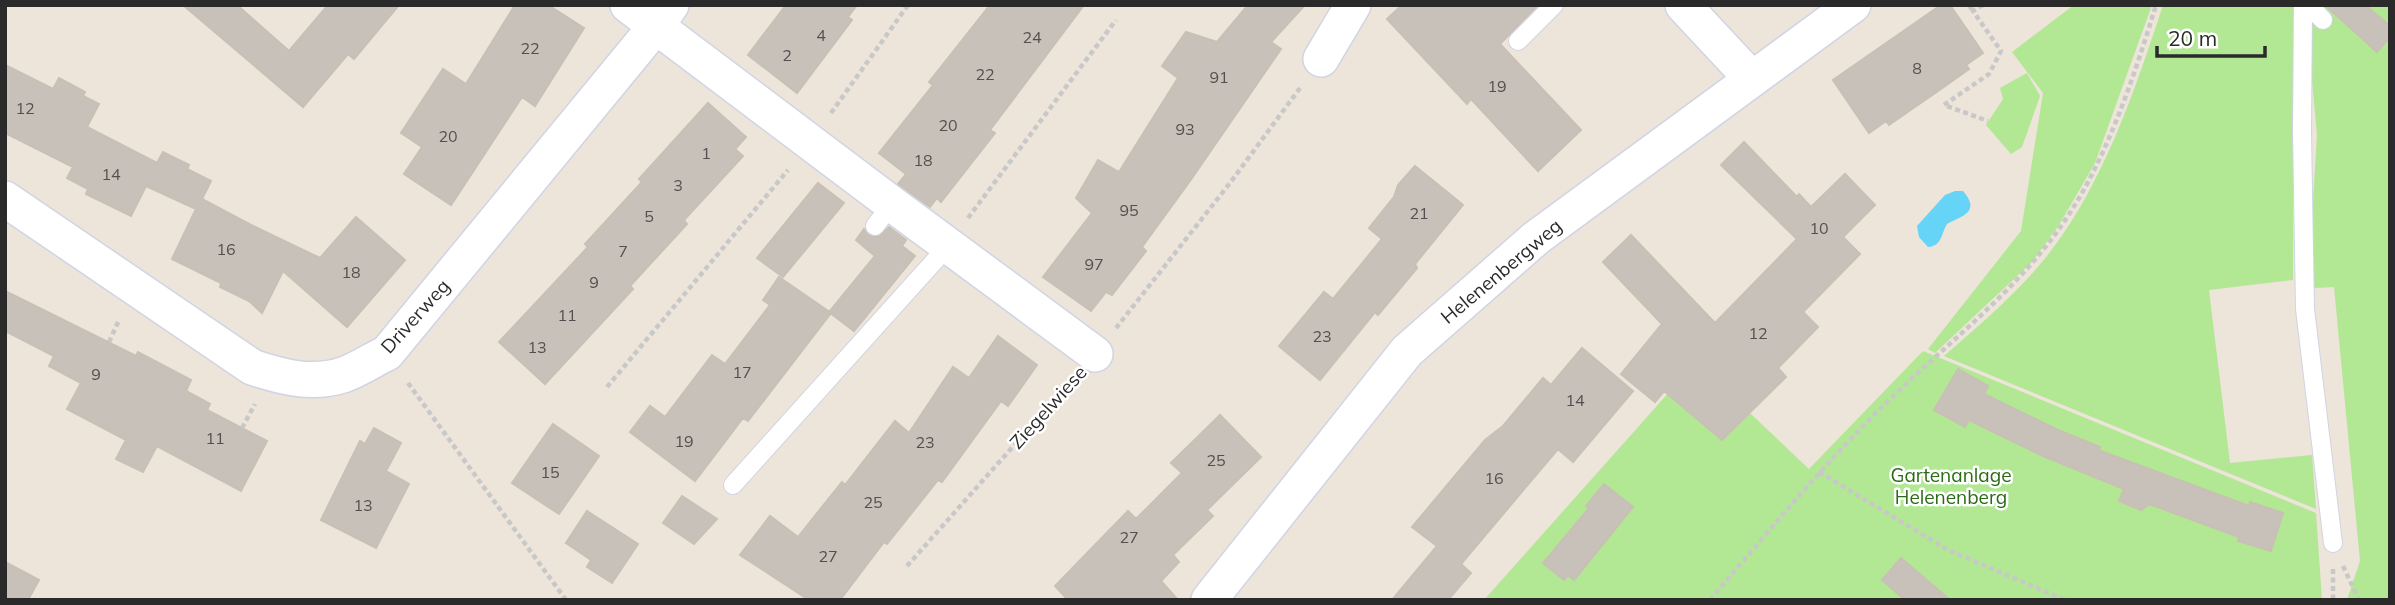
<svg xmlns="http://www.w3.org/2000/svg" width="2395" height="605" font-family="Mulish,sans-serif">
	<rect width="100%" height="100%" fill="#ede4da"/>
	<path fill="#b2e793" d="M2074,5H2152L2095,163L2059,225L2032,262L1935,353L1928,349L2021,231L2043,93L2012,52Z
		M2163,5H2293V280L2209,290L2230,463L2312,455L2316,509L1944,356C1976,328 2009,300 2037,268C2099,197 2134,94 2163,5Z
		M2305,5H2390V600H2347L2360,561L2334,287L2314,288L2312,218L2317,135Z
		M2027,73L2040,96L2022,147L2011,154L1986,125L2003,99L2000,88Z
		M1923,351L2316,513L2322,600H1484L1696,362L1809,469Z"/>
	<path fill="#66d4f6" d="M1955,191H1963C1980,211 1965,215 1947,224C1941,234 1942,246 1928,247L1919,237L1917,226L1945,195Z"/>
	<path fill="#c8c1ba" stroke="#c8c0b4" stroke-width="2" d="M183,5H237L289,51L328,5H399L354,59L348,54L303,107Z
		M515,5H548L584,28L535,106L522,97L451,205L404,174L422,147L401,133L443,69L466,84Z
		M786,5H857L848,17L852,20L797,93L748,55Z
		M990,5H1084L990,130L995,133L941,202L937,198L930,207L898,184L906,174L879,153L933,85L929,82Z
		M1248,5H1305L1271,42L1281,49L1190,181L1142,247L1146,251L1112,295L1106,292L1091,311L1043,277L1092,213L1076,198L1098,160L1119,172L1178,78L1162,66L1186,32L1217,42Z
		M1402,5H1538L1500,44L1581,130L1538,171L1471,99L1467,104L1387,19Z
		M1941,5H1950L1983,53L1966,65L1969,69L1941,89L1889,125L1886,121L1869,133L1833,80Z
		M2325,5H2365L2390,26V37L2377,52Z
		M5,65L53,89L59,78L85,92L83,96L99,104L87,127L157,163L163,152L189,165L187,169L211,181L202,199L251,225L320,258L356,217L405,260L347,327L283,271L262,313L249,301L220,287L221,283L172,259L196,209L146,186L131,216L86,194L88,189L67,178L73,167L5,133Z
		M708,103L746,137L735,149L743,156L684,220L687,224L630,286L633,289L545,384L499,342L588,247L585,244L642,182L639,179Z
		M1744,142L1797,197L1799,194L1811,207L1845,174L1875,205L1843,237L1860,254L1803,312L1818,327L1778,368L1786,377L1722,440L1664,391L1655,402L1621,374L1662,324L1603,262L1631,235L1715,323L1797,239L1721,165Z
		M1415,166L1463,205L1415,264L1417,268L1378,315L1375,312L1320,380L1279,346L1324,292L1333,299L1382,239L1369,228L1394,197L1398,185Z
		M818,183L844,203L783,277L757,258Z
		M889,227L906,240L902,246L915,256L854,331L829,312L875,256L856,240L864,229L868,235L874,237L880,236Z
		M779,277L831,313L748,421L743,418L695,481L630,432L650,406L665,417L712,355L725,364L770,305L763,300Z
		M5,291L136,356L138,352L191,380L186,391L210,404L207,410L267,441L241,491L157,446L143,472L116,459L126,440L67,409L81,383L49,366L54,356L5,331Z
		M998,336L1037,365L1008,406L1001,401L942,482L938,480L887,544L884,542L840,600H809L740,555L770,516L798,537L842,482L845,485L895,421L909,433L953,367L969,378Z
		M1582,348L1633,391L1573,462L1558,449L1461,564L1471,573L1448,600H1392L1437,546L1412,527L1485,440L1503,426L1543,378L1551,385Z
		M1958,369L1988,386L1984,394L2058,430L2100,447L2098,450L2249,506L2250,502L2283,513L2271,551L2238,541L2239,537L2149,504L2141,510L2119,501L2124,489L2043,456L1969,420L1965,427L1934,410Z
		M1220,415L1261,457L1207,510L1213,516L1173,555L1179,562L1161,581L1178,600H1068L1055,586L1128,511L1136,519L1182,473L1171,463Z
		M553,424L599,456L559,514L512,483Z
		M374,428L401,443L386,471L409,484L376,548L321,520L360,441L365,444Z
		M1604,484L1633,507L1574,580L1568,575L1564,580L1543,563L1589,508L1586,506Z
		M682,496L717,519L694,544L663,523Z
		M587,511L638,544L612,583L587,567L591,560L566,543Z
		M1901,558L1950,600H1905L1882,580Z
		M5,562L39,580L28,600H5Z"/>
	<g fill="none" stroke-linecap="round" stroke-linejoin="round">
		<g stroke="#d0d4e4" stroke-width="20">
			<path id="lane" d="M2303,5L2302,132L2305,309L2333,543
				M2309,5L2323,20
				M1518,41L1554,5
				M875,226L892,204
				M733,485L948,246"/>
		</g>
		<g stroke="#d0d4e4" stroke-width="38">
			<path id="street" d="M628,5L892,204L1095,354
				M1683,5L1752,79
				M1321,59L1353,5
				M5,199L252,367C281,377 312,385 343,375C358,370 372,360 387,353L656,26L671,5
				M1209,600L1407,351L1536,238L1853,5"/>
		</g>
		<path stroke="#c8c8c8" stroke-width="4.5" stroke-dasharray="5 3.5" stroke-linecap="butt" d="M1969,5L1973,11
			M1983,5L1973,11L2001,51L1989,74L1944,105L1988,121
			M831,113L908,5
			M968,218L1116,20
			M1116,328L1230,183L1300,88
			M109,342L119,320
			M408,383L566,600
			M607,387L788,170
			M242,428L255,404
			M1819,472L1948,550L2065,600
			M907,566L1072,380
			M2343,566L2359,600
			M2333,569V600
			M1710,600C1768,532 1824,464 1887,402C1945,345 2012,295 2059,229C2105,165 2133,80 2156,5"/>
		<use href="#lane" stroke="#fff" stroke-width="18"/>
		<use href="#street" stroke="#fff" stroke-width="35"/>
	</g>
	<g text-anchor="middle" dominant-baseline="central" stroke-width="5" stroke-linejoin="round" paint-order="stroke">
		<g font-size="16" fill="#52504e">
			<text x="821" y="35">4</text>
			<text x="1032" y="37">24</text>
			<text x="530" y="48">22</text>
			<text x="787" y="55">2</text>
			<text x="1917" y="68">8</text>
			<text x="985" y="74">22</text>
			<text x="1219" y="77">91</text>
			<text x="1497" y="86">19</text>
			<text x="25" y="108">12</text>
			<text x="948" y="125">20</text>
			<text x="1185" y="129">93</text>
			<text x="448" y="136">20</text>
			<text x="706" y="153">1</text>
			<text x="923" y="160">18</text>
			<text x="111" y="174">14</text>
			<text x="678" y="185">3</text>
			<text x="1129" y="210">95</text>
			<text x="1419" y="213">21</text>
			<text x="649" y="216">5</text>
			<text x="1819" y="228">10</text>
			<text x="226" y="249">16</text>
			<text x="623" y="251">7</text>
			<text x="1094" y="264">97</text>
			<text x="351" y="272">18</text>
			<text x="594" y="282">9</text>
			<text x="567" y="315">11</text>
			<text x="1758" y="333">12</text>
			<text x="1322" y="336">23</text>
			<text x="537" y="347">13</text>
			<text x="742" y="372">17</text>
			<text x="96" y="374">9</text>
			<text x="1575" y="400">14</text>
			<text x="215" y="438">11</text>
			<text x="684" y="441">19</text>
			<text x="925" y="442">23</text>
			<text x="1216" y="460">25</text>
			<text x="550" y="472">15</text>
			<text x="1494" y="478">16</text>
			<text x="873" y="502">25</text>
			<text x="363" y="505">13</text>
			<text x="1129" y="537">27</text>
			<text x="828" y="556">27</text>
		</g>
		<g font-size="19" fill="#2a2a2a" stroke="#fff">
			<text transform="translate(1501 271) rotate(-40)">Helenenbergweg</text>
			<text transform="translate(415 316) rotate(-48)">Driverweg</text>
			<text transform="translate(1048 407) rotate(-48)">Ziegelwiese</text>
		</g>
		<g font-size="19" fill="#2a6b15" stroke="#fff">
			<text x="1951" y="475">Gartenanlage<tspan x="1951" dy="22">Helenenberg</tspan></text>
		</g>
	</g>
	<rect width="2395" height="605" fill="none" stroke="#2a2a2a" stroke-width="14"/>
	<path d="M2157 46v10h108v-10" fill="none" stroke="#2a2a2a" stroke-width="3.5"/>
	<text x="2168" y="46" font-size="21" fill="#2a2a2a" stroke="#ffffff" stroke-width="5" paint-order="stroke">20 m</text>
</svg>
